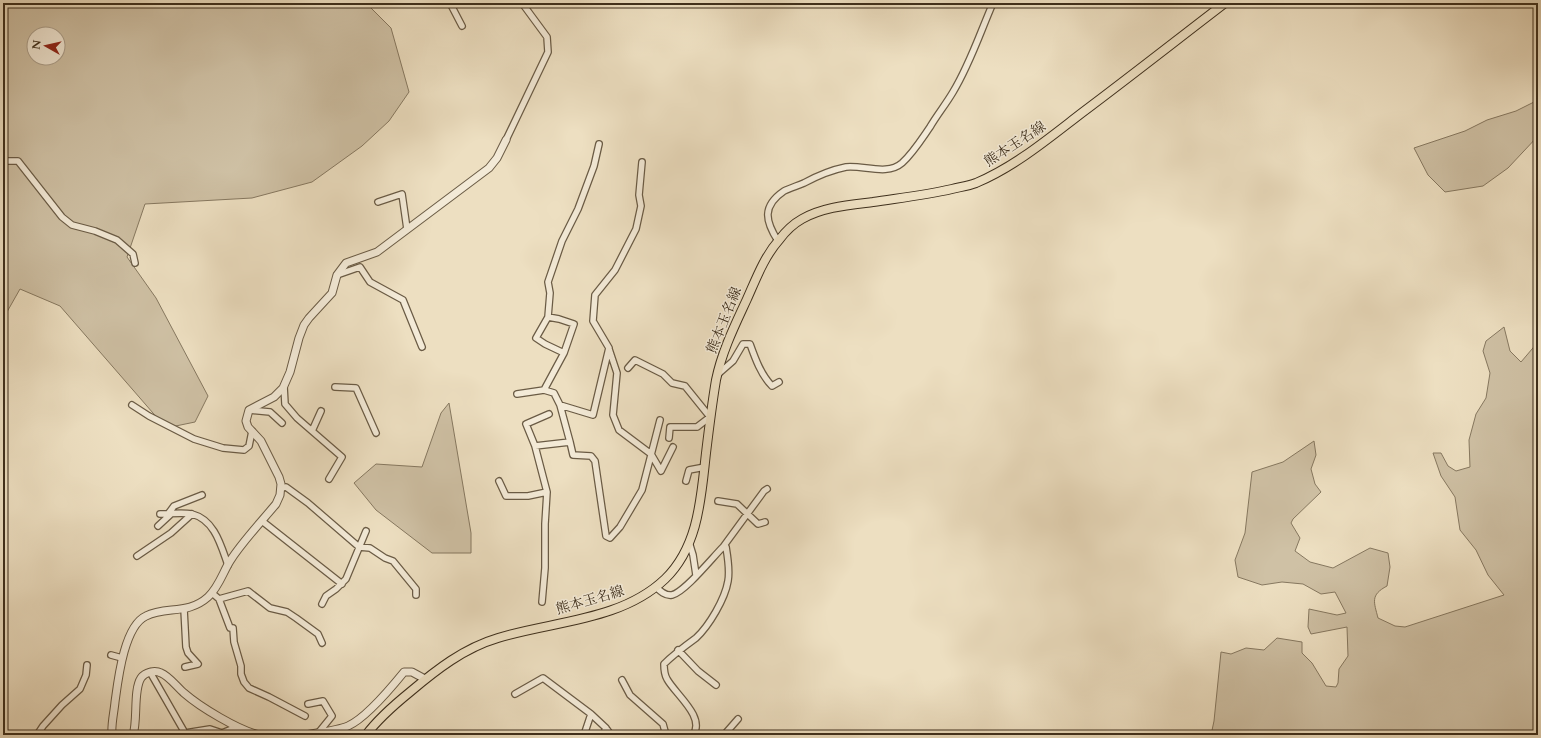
<svg xmlns="http://www.w3.org/2000/svg" width="1541" height="738" font-family="Cardo,'Noto Serif JP',serif">
	<rect width="100%" height="100%" fill="#eddfc1"/>
	<filter id="stains"><feTurbulence type="fractalNoise" baseFrequency=".005" numOctaves="4"/><feColorMatrix values="0 0 0 0 .2 0 0 0 0 .09 0 0 0 0 .02 0 0 0 .5 -.17"/></filter>
	<radialGradient id="worn" r=".72"><stop offset=".6" stop-color="#630" stop-opacity="0"/><stop offset="1" stop-color="#630" stop-opacity=".3"/></radialGradient>
	<path fill="#cfc1a5" stroke="#867860" fill-rule="evenodd" d="M3,3H366L391,28L409,92L389,121L362,146L312,182L252,198L145,204L127,257L156,298L208,396L195,422L166,428L60,306L20,289L3,319ZM34,34H58V58H34Z
		M1538,100V136L1508,168L1483,186L1445,192L1428,175L1414,148L1465,131L1487,120L1516,111Z
		M1504,327L1510,351L1521,362L1538,342V735H1211L1214,721L1221,652L1231,654L1246,648L1264,650L1277,638L1302,642V653L1312,663L1326,686L1336,687L1338,683L1339,669L1348,656L1347,627L1311,634L1308,627L1309,609L1337,615L1346,613L1335,592L1321,594L1303,584L1282,582L1262,585L1238,577L1235,560L1245,533L1252,472L1283,462L1314,441L1316,455L1311,469L1315,484L1321,492L1293,519L1291,523L1300,538L1295,551L1310,562L1333,568L1370,548L1388,553L1390,567L1387,586C1370,595 1374,602 1378,618L1395,626L1405,627L1504,595L1488,575L1476,550L1460,530L1455,497L1441,476L1433,453H1441L1448,466L1456,471L1470,467L1469,440L1476,414L1486,398L1490,373L1483,351L1486,341Z
		M449,403L471,533V553H432L376,510L354,483L376,464L422,467L441,413Z"/>
	<g fill="none" stroke-linecap="round" stroke-linejoin="round">
		<g stroke="#6a5b45" stroke-width="8">
			<path id="minor" d="M450,3L462,26
				M506,140L548,52L547,37L522,3
				M3,161H18L62,217L72,225L95,231L117,240L133,254L135,263
				M378,202L402,194L407,229
				M778,241C765,221 762,206 784,191C790,188 797,186 804,183C817,176 831,170 846,167C864,165 887,176 902,163C913,153 921,140 930,127C937,115 946,104 953,92C970,64 980,33 993,3
				M337,275L360,267L370,282L403,300L422,347
				M548,317L550,293L548,282L562,241L578,209L594,166L599,144
				M609,349L617,373L613,415L619,430L651,454L661,471L673,447
				M628,368L635,360L663,374L672,383L685,386L710,417L697,427H670L669,438
				M717,375L733,361L743,344H750C755,358 761,375 772,386L779,382
				M284,386L285,404L297,418L342,457L329,479
				M335,387L356,388L376,433
				M544,390L564,353L545,344L536,338L548,317L559,319L574,324L564,353
				M517,394L544,390L554,393L560,405
				M132,405L149,416L194,439L223,448L244,450L249,446L252,431
				M249,410L270,412L282,423
				M312,431L321,411
				M570,442L560,405L593,415L609,348L593,321L595,295L615,270L636,229L641,206L639,195L642,162
				M535,446L570,442L573,455L591,456L595,461L606,536L610,538L620,527L642,490L660,420
				M499,481L506,496H528L547,492
				M686,481L689,470L705,467
				M281,488L286,487L308,503L359,547L370,548L385,558L393,561L416,589V595
				M718,501L737,504L758,524L765,522
				M160,514C170,514 182,512 192,514C215,520 221,546 228,565
				M168,514L174,506L202,495
				M262,521L342,584
				M158,526L171,514
				M689,542L693,555L696,575
				M723,547L764,491L767,489
				M137,556L171,533L192,514
				M656,587C660,591 665,596 672,595C685,592 712,558 723,547H726C728,559 730,570 728,581C725,599 709,626 696,638C685,646 674,654 664,664C664,669 664,674 667,679C675,694 706,717 693,735
				M212,593L219,599L248,591L270,608L287,612L296,618L318,634L322,643
				M219,599L230,628H233L234,642L241,666V674L244,682L249,688L269,697L305,716
				M542,602L545,568V524L547,492L535,446L526,424L549,414
				M322,604L326,596L336,589L346,579L366,531
				M184,609L186,647L188,653L198,664L185,667
				M678,650L698,671L716,685
				M111,655L122,658
				M150,672L185,733V735
				M622,680L630,695L663,724L666,735
				M515,694L543,678L591,714
				M308,704L323,701L332,716L319,732
				M185,733L210,729L222,733L237,727
				M37,735L43,726L62,705L80,689L86,675L87,665
				M584,735L591,714L606,728
				M603,735L606,728L611,735
				M724,735L738,719"/>
		</g>
		<g stroke="#6a5b45" stroke-width="9">
			<path id="tertiary" d="M112,735C111,724 114,713 115,702C118,680 124,626 146,616C166,606 188,615 208,597C219,587 223,572 230,561C242,542 261,522 276,504L280,495L281,484L279,477L261,441L248,427L246,421L249,410L274,397L283,388L290,372L299,338L304,325L309,318L332,293L337,275L346,263L377,252L489,168L497,158L506,140
				M133,735C138,720 133,690 141,678C145,672 155,670 161,673C169,676 177,687 184,693C200,707 238,730 259,735
				M305,735C316,733 339,730 348,726C366,718 391,688 404,672H412L425,679"/>
		</g>
		<g stroke="#3e2f1c" stroke-width="10">
			<path id="primary" d="M366,735C378,719 394,705 410,692C436,670 464,648 498,638C553,621 621,621 665,579C699,546 701,497 706,453C709,428 712,404 716,380C722,351 735,325 747,299C756,279 764,257 779,240C785,232 793,224 802,219C823,207 849,205 873,202C899,198 926,195 952,189C960,187 968,186 976,183C1016,166 1049,138 1083,112C1131,76 1178,39 1225,3"/>
		</g>
		<use href="#minor" stroke="#f3ead7" stroke-width="5.5"/>
		<use href="#tertiary" stroke="#f3ead7" stroke-width="7"/>
		<use href="#primary" stroke="#eddfc1" stroke-width="8"/>
	</g>
	<g text-anchor="middle" dominant-baseline="central" stroke-width="3" stroke-linejoin="round" paint-order="stroke">
		<g font-size="14" fill="#3e2f1c" stroke="#f3ead7">
			<text transform="translate(1015 144) rotate(-33)">熊本玉名線</text>
			<text transform="translate(724 320) rotate(-68)">熊本玉名線</text>
			<text transform="translate(590 600) rotate(-16)">熊本玉名線</text>
		</g>
	</g>
	<rect width="1541" height="738" fill="none" stroke="#eddfc1" stroke-width="16"/>
	<rect x="4" y="4" width="1533" height="730" fill="none" stroke="#3e2f1c" stroke-width="2"/>
	<rect x="8" y="8" width="1525" height="722" fill="none" stroke="#3e2f1c"/>
	<g transform="translate(46 46) rotate(278)"><circle r="19" fill="#f3ead7" stroke="#ab9f8c"/>
	<path d="M0-3L7 15L0 10L-7 15Z" fill="#8f2418"/>
	<text y="-6" font-size="11" font-weight="bold" text-anchor="middle" fill="#3e2f1c">N</text>
	</g>
	<rect width="100%" height="100%" filter="url(#stains)"/>
	<rect width="100%" height="100%" fill="url(#worn)"/>
</svg>
